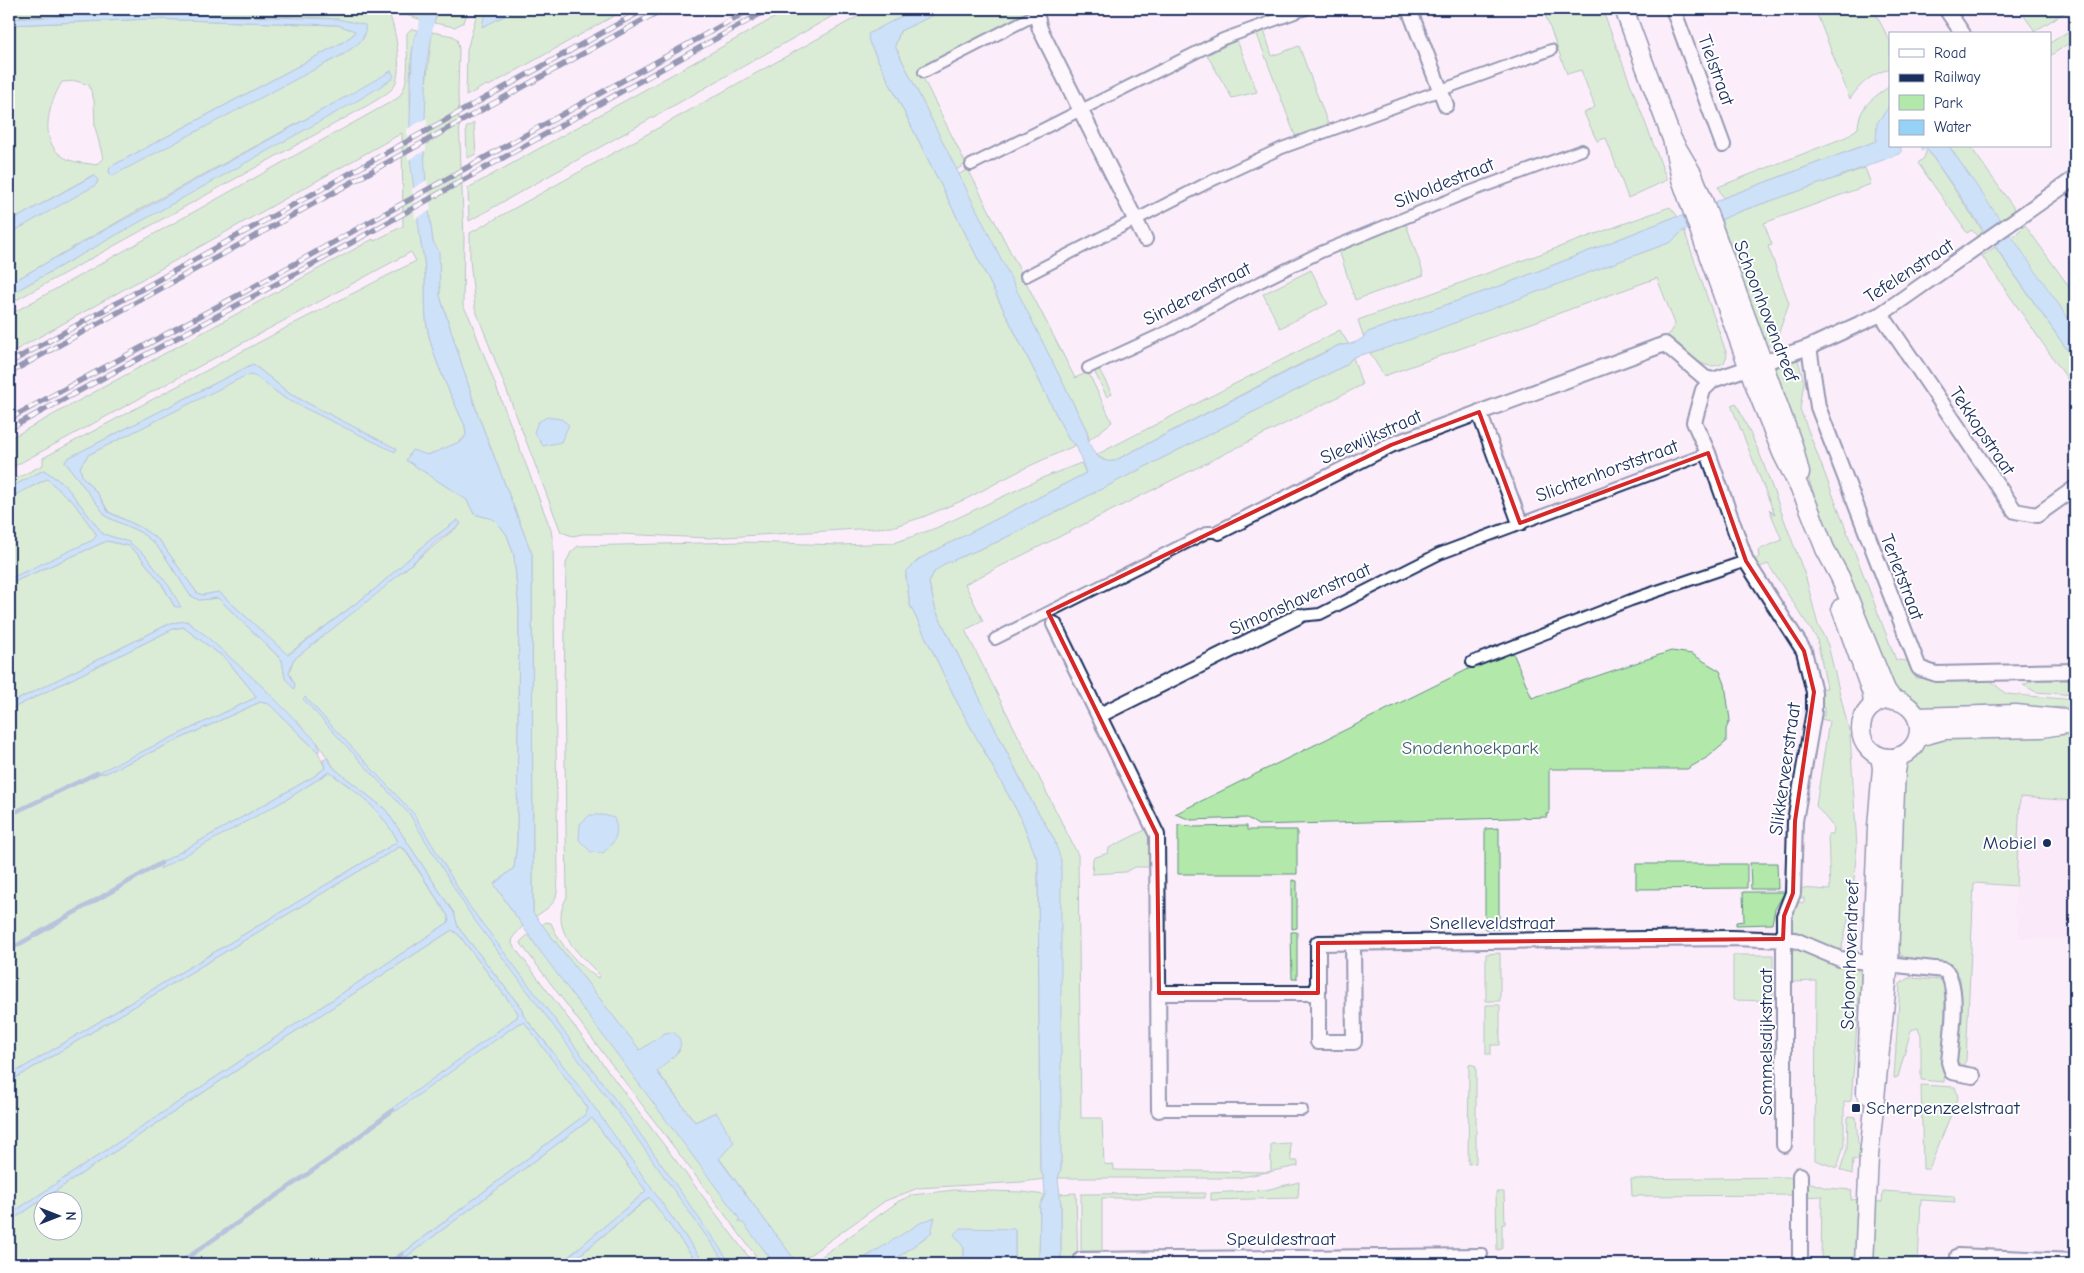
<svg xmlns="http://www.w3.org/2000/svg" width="2084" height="1273" font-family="'Comic Neue',sans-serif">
	<rect width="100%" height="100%" fill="#fbeefa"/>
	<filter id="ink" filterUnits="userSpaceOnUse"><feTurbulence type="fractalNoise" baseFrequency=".02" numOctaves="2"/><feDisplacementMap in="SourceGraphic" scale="10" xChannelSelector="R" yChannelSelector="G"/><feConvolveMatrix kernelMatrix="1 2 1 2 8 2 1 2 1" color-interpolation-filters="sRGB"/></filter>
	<g filter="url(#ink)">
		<path fill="#f8e2f6" d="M2020,797L2075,801V799V940L2018,938V922L2014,913Z"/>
		<path fill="#b2e9ab" stroke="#668c84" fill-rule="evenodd" d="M9,9H362L390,16C396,32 405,77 391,90C383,97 373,102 365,107L9,304V295L258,155L392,72L142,208L9,284V234L98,182L93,175L9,222V25L151,19L337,25L356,30L353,35L343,42L110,167L109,172L344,54L363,39L365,34L338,19L305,17L206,14L48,16L9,19ZM76,81L89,85L94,100L95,127L103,158L96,165C88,163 77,163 69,160C36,146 48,105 62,82Z
			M388,9H422V20Z
			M438,9H469L464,22L455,27L434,23Z
			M478,9H626L489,86L486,85L466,96L467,50Z
			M790,9H845L469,221L468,188Z
			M871,9H915L895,21L869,42L1069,440L1076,445L1025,468L966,499L923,517L892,527L709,538L619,534H583L573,536L561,532L475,308L470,260V233Z
			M946,9H1026L1029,14L919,70L966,164L956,170L895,46L900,31Z
			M1543,9H1602L1667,180L1628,198L1606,138L1597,141L1584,113L1595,107L1581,70L1567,74Z
			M1815,9H1873L1890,41V69C1871,74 1861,83 1850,99Z
			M2019,9H2070L2035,31Z
			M2075,27V39L2050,56V43Z
			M411,29L419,30C399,58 418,204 421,244C429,273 422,303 428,332C435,364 452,397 465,426L466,435C456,449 423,456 406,460L467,500L474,514L493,519L501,527L507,535L514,555L519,610L517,843L514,868L494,884L523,926L513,937L512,944L754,1264H705L547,1044L523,1015L522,1009L458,927L454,913L386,810L335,769L317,742L187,621L171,623L9,704V584L107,541L129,546L139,555L162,584L175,607L145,555L119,539L103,534L65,485L44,470L9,488V482L43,465V458L297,322L416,261L411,252L9,469V439L373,239L374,241L403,226L402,133L9,354V315L398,98C412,82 406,53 407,33ZM253,364L290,394L396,449L395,451L286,399L255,376L247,374L88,455L80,467L82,476L98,494L109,512L140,527L160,541L197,593L202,595L219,592L287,655L375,589L430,540L458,520L461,524L293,660L289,673L295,685L285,678L282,660L218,598L199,600L190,595L164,555L153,542L140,532L107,517L65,462L68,458Z
			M1264,30L1272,56L1299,46L1328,124L1296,138L1256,32Z
			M432,32L453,36L457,39L459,49L458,94L464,238L463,306L469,316L551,530L553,543L558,874C557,900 558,902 536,916L533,913L532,554L478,415L440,296L439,264L433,242L423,174L422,119Z
			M1237,40L1257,92L1232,98L1207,55Z
			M1890,86V105L1876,141L1723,198L1718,187L1846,137L1858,128C1859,106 1873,98 1890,86Z
			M474,123L476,154L467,158L466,128Z
			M1949,146H1970L2016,211L2000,222Z
			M1927,149L1984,233L1978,237L1972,230L1967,233L1918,163L1924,158Z
			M1865,168L1871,184L1764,223L1772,245L1768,246L1789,303L1774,347L1761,344L1715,224L1730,215Z
			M968,169L1075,378L1088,372L1112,422L1089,440L1087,431L958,175Z
			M1670,207L1680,219L1672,218L1503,285L1368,332L1364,338L1358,320Z
			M1406,224L1424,275L1355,300L1339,250Z
			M2025,225L2075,295V328L2011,239Z
			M1684,230L1727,355L1724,363C1698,375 1691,348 1667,337L1675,324L1657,278L1384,376L1370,353L1671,242Z
			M1995,247L2075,361V390L1982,256Z
			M1311,270L1328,304L1280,328L1263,294Z
			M1340,330L1349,345H1339L1314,357L1114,461L1108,462L1096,455Z
			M1797,356L1804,382L1800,409L1896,660L1908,661L1915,678L1990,680L2006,694L2075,700V707L2022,708L1924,716L1891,687L1824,521L1771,378L1782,360Z
			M1353,357L1362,385L965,584L983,621L965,630L1078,855L1081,1118H1102L1104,1164L1114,1165V1170L1271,1172V1144L1290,1143L1291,1161H1298V1166L1237,1178H1058L1061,1168L1054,839L1031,800L936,611L929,583L934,572L944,564L997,542L1346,365Z
			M1098,367L1112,394L1107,397L1093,369Z
			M1736,403L1759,452L1806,578L1818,625L1828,645L1850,735L1857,846L1852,902L1841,950L1791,933L1788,922L1797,902L1804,903V898L1797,897L1799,888L1830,890L1828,834H1833L1834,828L1816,806L1829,721L1817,718L1818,715L1824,716L1825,708L1820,707L1818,689L1827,688L1817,639L1768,564L1758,568L1754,561L1759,557L1758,550L1782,540L1769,509L1775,515L1731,405Z
			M1081,463L1086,473L919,559L906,572V576L910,605L958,704L1021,818L1038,862L1040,1168L1044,1179L1022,1182L918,1188L885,1201L797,1264L719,1158L716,1112L695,1122L657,1071L680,1050L665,1033L640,1051L542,925L546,922L551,923C561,947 577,964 598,978L599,974C578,953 548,929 567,897L564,688L566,563L571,552L578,546L743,542L841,545L894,543L936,528L1042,478Z
			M47,479L74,503L97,535L94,540L9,579V498Z
			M183,627L226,659L257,697L98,773H106L260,702L269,704L318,752L325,768L313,777L161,863L289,798L329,772C361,795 376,805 397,839V842L9,1076V710L173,629Z
			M1511,648L1532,698L1671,651L1692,654L1720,671L1725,684L1730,720L1726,729V742L1708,757L1687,769H1549V814H1546L1547,817L1258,825L1247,818L1191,820L1175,814Z
			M2034,680H2075V695L2036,692L2023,685Z
			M2075,735V801L2020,797L2016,886L1974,883L1966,1061L1962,1066L1957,1061L1961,990L1960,978L1954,967L1938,961L1904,959L1895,945L1905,763L1927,741L1944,736Z
			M1178,825L1192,826V827L1247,826V830H1297V874H1178Z
			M1151,827V867H1135L1126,872L1092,874L1093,858L1108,853L1109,848Z
			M1499,828V929H1485V829Z
			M399,847L404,849L448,916L449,922L9,1215V1082Z
			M1750,863H1777L1778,889H1751Z
			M1636,864H1747V888L1636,889Z
			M1292,880L1297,881V928L1292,929Z
			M1743,892H1785L1775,909L1772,924L1736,925V922L1744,921Z
			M452,930L459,935L518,1013L517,1017L391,1110H396L519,1023L525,1022L588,1108L586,1114L403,1253L406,1257L592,1118L646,1191L560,1264H9V1222L282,1040ZM42,1200H72V1230H42Z
			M1291,932H1297V979H1292Z
			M529,934L775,1264H762L527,952L520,942Z
			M1797,945L1806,947L1830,964L1854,966L1861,974L1851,1101L1844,1102V1145L1837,1168L1815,1160L1816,981L1792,982V991H1790V955Z
			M1500,953V1001H1486V954Z
			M1733,955H1773V1001L1733,1000Z
			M1908,978L1944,980L1948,990L1944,1082L1921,1080V1035L1918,1028L1911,1030L1898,1077L1894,1078L1900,984Z
			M1486,1005H1500V1045H1491V1054H1486Z
			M1469,1064L1476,1066V1163L1468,1164Z
			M1921,1085L1955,1087L1958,1097L1929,1169H1923Z
			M1848,1116L1856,1117L1858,1143L1861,1144V1161L1853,1159L1852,1174L1840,1170L1847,1149Z
			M1787,1177L1798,1179V1195L1632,1196L1631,1179Z
			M1802,1180L1827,1188L1852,1190L1851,1200L1859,1199L1856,1264H1821L1822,1196L1803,1197Z
			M1299,1182L1298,1198L1211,1200V1193L1265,1190Z
			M954,1190L1023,1192L1045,1195L1040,1206L1039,1264H1015V1229L964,1248V1255L960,1259V1264H889L931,1233L869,1255L855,1264H811L899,1201L912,1195Z
			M1883,1191L1954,1196L1955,1202L1921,1200L1918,1264H1873L1874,1201L1882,1202Z
			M1496,1192H1504L1505,1224H1502V1249L1497,1250Z
			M1076,1193L1078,1264H1061V1204L1058,1194Z
			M1205,1193V1198H1102V1251H1081V1194Z
			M650,1197L698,1264H569Z"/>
		<path fill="#96d1f6" stroke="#6590b9" d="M422,9H438L434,23L422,20Z
			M496,9H519L482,27L484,17Z
			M915,9H946L900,31L895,46L1087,431C1088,446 1097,464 1114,461L1339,345C1351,345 1361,342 1368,332L1503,285L1672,218L1692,214L1723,198L1876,141L1877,123L1890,105V146H1901V153C1848,174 1795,193 1741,211C1722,218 1705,231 1684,230L1671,242L1390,347L1353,357L1346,365L997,542L944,564L934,572L929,583L936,611L1031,800L1054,839L1061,860V1169L1058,1178L1061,1204V1264H1039L1040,1205L1045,1195L1044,1179L1040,1168L1038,862L1021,818L958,704L910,605L906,576V572L919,559L1086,473L1076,445L1069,440L869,42L868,34Z
			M124,13L338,19L365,25C368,40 354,46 344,54L112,176L109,172L110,167L343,42L353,35L355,31L337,25L151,19L9,25V19Z
			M419,30L432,32L427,61L424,149L426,187L433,242L439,251L440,296L478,415L532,554L533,913L640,1050L665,1033L673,1032C693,1046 668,1060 657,1072L695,1122L716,1112L734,1142L719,1159L798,1264H775L743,1223L739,1222V1218L537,947L494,884L514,868L517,843L519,610L514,555L507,535L501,527L493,519L474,514L467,500L406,460L412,450L428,455L462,441L466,435L465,426C452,397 435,364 428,332C422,303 429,273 421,244L409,151L412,56L414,38Z
			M391,71L394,76L392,79L362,98L9,295V284C135,212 264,144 391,71Z
			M1922,146H1949L2075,328V361L1927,149L1922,150Z
			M94,175L98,180L96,185L9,234V222Z
			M253,364L290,394L397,449L395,452L286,399L255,376L247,375L88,455L80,467L82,476L98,494L108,512L140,527L160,541L197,593L203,595L219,592L288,655L375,589L430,540L458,520L461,524L437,541L379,592L293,660L289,673L295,685L294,689L285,678L282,660L218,598L199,600L190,595L164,555L153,542L140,532L107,517L65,462L68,458Z
			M547,417L561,419L569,425L561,442L543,446L534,432L538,422Z
			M44,470L65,485L103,534L129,542L145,555L169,586L181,607H175L162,584L139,555L129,546L107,541L9,584V579L93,540L97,535L74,503L47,479L9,498V488Z
			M186,621L204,634L263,687L317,742L320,750L318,752L269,704L260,702L106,773H97L257,697L226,659L183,627L173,629L9,710V704L171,623Z
			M305,697L414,814L467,903L629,1118L731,1264H726L631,1130L470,914L410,815L303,699Z
			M327,758L335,769L386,810L454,913L458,927L522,1009L523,1015C589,1094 645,1181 705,1264H698L649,1197L569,1264H560L646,1191L592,1118L406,1257L402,1254L586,1114L588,1108L524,1022L519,1023L396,1111L390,1110L517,1017L518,1013L459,935L452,930L282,1040L9,1222V1215L449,922L448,916L405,849L399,847L9,1082V1076L397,842V839C377,807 360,793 329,772L289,798L160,869L161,863L313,777L325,768L323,760Z
			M590,815H604L614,818C620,833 615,843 603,853L591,852L579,840L580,824Z
			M935,1217L931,1233L889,1264H855L920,1223Z
			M961,1228L1015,1229V1264H960V1259L964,1255V1248L954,1234Z"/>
		<path fill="#fbeefa" d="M427,118L426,150L408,160L407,129Z
			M427,180L431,210L415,219L412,189Z"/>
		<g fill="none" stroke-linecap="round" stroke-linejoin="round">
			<path stroke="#6590b9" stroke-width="4.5" d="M9,815L97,773
				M9,950L161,863
				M178,1264L335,1155L393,1110
				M389,1264L402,1254"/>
			<path stroke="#96d1f6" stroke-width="14" d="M422,49L429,9"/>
			<g stroke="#1b2f5e" stroke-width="14">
				<path id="pedestrian" d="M924,72L1035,15
					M971,165L1223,39L1306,9
					M1026,276L1209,182L1282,148L1551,50
					M1088,368L1170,330L1234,295L1321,252L1461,195L1582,150
					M1299,616L1320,614L1439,554L1708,453
					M995,639L1208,532H1219
					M1472,662L1631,600L1746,561
					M1159,1110H1302
					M1080,1258L1482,1254"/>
			</g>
			<g stroke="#1b2f5e" stroke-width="18">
				<path id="minor" d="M1035,9L1040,29L1145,239
					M1409,9L1446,105
					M1673,9L1723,145
					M1946,9L1963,34
					M1881,314L2015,511L2037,515L2075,488
					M1809,347L1818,407L1919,668L1936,674L2075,671
					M1479,412L1520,523
					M1219,532L1391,445L1665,344L1705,378L1713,380
					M1054,624L1157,835L1159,1110
					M1100,715L1299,616
					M1159,993H1318V943L1731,938L1795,940L1840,959L1944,970C1961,983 1951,1040 1949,1062L1952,1072L1973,1076
					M1318,993V1042H1354L1353,942
					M1784,1145V916L1793,893L1795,821L1814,711V692L1804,651L1746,561L1708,453L1694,422L1703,390L1713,380L1809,347L1881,314L2075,178
					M1800,1175V1264
					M1958,1256L2075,1261"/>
			</g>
			<g stroke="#1b2f5e" stroke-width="21">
				<path id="tertiary" d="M1624,9L1672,139L1693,175L1703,200L1793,445L1800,473
					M1672,139L1681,179L1757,391L1782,453L1807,503L1825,549L1840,577L1886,690L1893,700
					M1841,608L1872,694L1873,706
					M1861 729a29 29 0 1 1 58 0a29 29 0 1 1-58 0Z
					M1917,717L2016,714L2075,720
					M1918,737L1944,730L2042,728L2066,724
					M1866,1094L1877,827L1882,768L1880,756
					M1864,1264L1869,1156L1889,963L1894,813L1896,771L1899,756"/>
			</g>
			<use href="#pedestrian" stroke="#fff" stroke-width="10"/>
			<use href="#minor" stroke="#fff" stroke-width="14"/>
			<use href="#tertiary" stroke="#fff" stroke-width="18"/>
			<g stroke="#1b2f5e" stroke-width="5.5">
				<path id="rail" d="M9,363L645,9
					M9,373L663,9
					M9,419L246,291L751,9
					M9,429L324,258L769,9"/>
			</g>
			<use href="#rail" stroke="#fff" stroke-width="4" stroke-dasharray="11" stroke-linecap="butt"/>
		</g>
	</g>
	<path d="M0 0H2084V1273H0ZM1479,412L1520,523L1708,453L1746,561L1804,651L1814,692L1795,821L1793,893L1784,916L1783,939L1318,943V993H1159L1157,835L1048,612L1391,445Z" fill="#fbeefa" fill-opacity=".55" fill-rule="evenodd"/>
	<path fill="none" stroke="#d62828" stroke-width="4" stroke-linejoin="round" d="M1479,412L1520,523L1708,453L1746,561L1804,651L1814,692L1795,821L1793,893L1784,916L1783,939L1318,943V993H1159L1157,835L1048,612L1391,445Z"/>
	<g fill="#1b2f5e" stroke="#fff" stroke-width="2">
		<circle cx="2047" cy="843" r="5"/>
		<rect x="1851" y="1103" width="10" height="10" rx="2.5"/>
	</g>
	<g text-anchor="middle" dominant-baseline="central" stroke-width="4" stroke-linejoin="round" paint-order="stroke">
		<g font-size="19" fill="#1b2f5e" stroke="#fff">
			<text transform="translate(1716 70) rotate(70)">Tielstraat</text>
			<text transform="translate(1444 183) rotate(-22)">Silvoldestraat</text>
			<text transform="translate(1909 271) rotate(-33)">Tefelenstraat</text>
			<text transform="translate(1197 294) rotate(-27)">Sinderenstraat</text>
			<text transform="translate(1766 311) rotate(69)">Schoonhovendreef</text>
			<text transform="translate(1982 431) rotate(56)">Tekkopstraat</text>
			<text transform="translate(1371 437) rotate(-24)">Sleewijkstraat</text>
			<text transform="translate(1607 471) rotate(-20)">Slichtenhorststraat</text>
			<text transform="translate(1902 577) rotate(69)">Terletstraat</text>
			<text transform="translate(1300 599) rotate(-24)">Simonshavenstraat</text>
			<text transform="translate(1785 769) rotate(-82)">Slikkerveerstraat</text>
			<text x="1492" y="923">Snelleveldstraat</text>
			<text transform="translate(1850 955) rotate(-88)">Schoonhovendreef</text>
			<text transform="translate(1766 1042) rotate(-90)">Sommelsdijkstraat</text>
			<text x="1281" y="1239">Speuldestraat</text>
		</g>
		<g font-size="19" fill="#415e71" stroke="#fff">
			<text x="1470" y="748">Snodenhoekpark</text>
		</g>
		<g font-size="19" fill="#1b2f5e" stroke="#fff" text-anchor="end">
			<text x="2037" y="843">Mobiel</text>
			<text x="1866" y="1108" text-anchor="start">Scherpenzeelstraat</text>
		</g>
	</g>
	<rect width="2084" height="1273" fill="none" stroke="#fff" stroke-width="30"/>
	<rect x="15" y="15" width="2054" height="1243" fill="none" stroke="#1b2f5e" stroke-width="2" filter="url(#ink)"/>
	<rect x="1889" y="32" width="162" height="115" fill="#ffffff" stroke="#a4acbf"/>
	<rect x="1899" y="49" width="25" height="8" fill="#ffffff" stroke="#a4acbf"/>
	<text x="1934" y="58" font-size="15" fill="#1b2f5e">Road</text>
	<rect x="1899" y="74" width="25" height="8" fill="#1b2f5e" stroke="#a4acbf"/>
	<text x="1934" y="82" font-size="15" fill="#1b2f5e">Railway</text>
	<rect x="1899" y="95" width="25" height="15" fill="#b2e9ab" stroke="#a4acbf"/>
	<text x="1934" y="108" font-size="15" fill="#1b2f5e">Park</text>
	<rect x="1899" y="120" width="25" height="15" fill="#96d1f6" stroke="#a4acbf"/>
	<text x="1934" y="132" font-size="15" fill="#1b2f5e">Water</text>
	<g transform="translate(58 1216) rotate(90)"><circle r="24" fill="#ffffff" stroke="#a4acbf"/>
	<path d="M0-4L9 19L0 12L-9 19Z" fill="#1b2f5e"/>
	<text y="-8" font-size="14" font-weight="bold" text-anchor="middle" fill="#1b2f5e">N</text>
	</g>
</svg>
